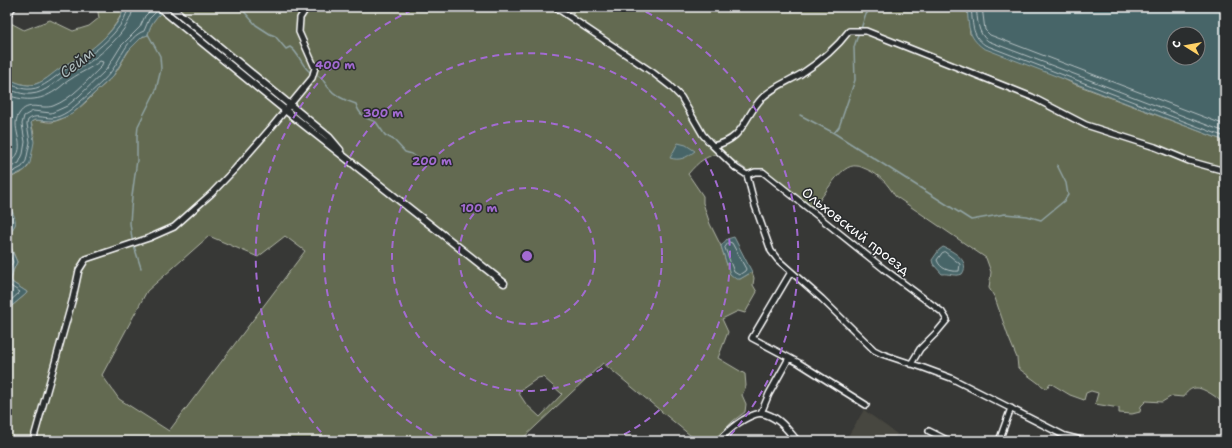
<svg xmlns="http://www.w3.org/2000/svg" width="1232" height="448" font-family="'Shantell Sans',sans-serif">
	<rect width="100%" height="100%" fill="#373836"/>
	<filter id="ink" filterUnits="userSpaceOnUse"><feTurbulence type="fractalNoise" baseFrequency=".025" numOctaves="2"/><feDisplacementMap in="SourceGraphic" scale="8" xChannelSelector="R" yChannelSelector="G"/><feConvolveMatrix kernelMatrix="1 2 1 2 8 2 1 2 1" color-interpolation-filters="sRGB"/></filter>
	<g filter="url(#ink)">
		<path fill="#47463f" d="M864,410L897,434L893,441H845Z"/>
		<path fill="#636b51" stroke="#b1b5a8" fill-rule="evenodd" d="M97,7L124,8C116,29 98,46 79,58C75,60 70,62 65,65C54,72 45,83 31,85C23,86 14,81 7,79V21L24,30L50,20L73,31L89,26L99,18Z
			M166,7H967L970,34L1072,83L1225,141V412C1224,409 1224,406 1222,403C1219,398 1202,387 1196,388C1190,388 1187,392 1183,397L1172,396L1162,402L1146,401L1141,406L1140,412L1132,414L1119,413V408L1095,404L1098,393L1091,391L1086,393L1084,400L1070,395L1050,383L1047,388H1045L1018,368L1017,358L1008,336L995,298L989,288L991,272L986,258L895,196C887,183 880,175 866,169C863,168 860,166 857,166C840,163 825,196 814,207L808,206L768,173L757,169L748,171L722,152C705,157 700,160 688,174L703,196V203L710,224L721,246L730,274L740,279L752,272L754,278L753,285L757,292L745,313L738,311L722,319L728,332L718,358L745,374L746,386L742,395L746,404L745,412L733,421L714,441H697L603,363L520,441H7V310L26,294L27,292L13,283L11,281L13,271L17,262L11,247L10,233L15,224L13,215L7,204V179L21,173L28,167L34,134L31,122C37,118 45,123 52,122C71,118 84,104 97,91C102,86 108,82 113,76C123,64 131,38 148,35C150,22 158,16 166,7ZM209,236L258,257L285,236L305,251L169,431L119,399L102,375L147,291ZM543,377L562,394L540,417L526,404L518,392L538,378Z"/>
		<path fill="#476568" stroke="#91a3a4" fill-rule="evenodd" d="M124,7H166C158,16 150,22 148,35L145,36H143L128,51L113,76L72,114L55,121L34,120L31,122L34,142L30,163L25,170L7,179V79C14,81 23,86 31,85C43,84 52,73 62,67C67,63 73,62 78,58C94,49 121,26 124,7Z
			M967,7H1225V141L983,48C967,36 969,26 967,7ZM1174,34H1198V58H1174Z
			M678,143L686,145L695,151C686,158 680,161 670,158Z
			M7,204C11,209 17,218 15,225C13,229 10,232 10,237C9,247 13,253 17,262L13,271L11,280L13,283L27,292L26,294L7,310Z
			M734,237L752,272L740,279H736L730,274L721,246L727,239Z
			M943,247C954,251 971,262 962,274C956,277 948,273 942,274L933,264L932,260L939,250Z"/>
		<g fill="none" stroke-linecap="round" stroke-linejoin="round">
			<path stroke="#b5c1c3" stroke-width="1" d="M971,7C973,23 971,35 985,45L1225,137
				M976,7C978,20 977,33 988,41L1225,132
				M982,7L985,30L990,35L1225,125
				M7,83C14,86 23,90 31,89C44,88 54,77 65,70C70,66 76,65 81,61C97,51 126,27 128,7
				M7,89C14,91 23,95 31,94C46,93 56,81 68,73C73,71 78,69 82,67C100,56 132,29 133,7
				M7,95C27,102 42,101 59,88C63,85 67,81 71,79C81,72 90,69 100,61L103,62L101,67C87,80 72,99 53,106C41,110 28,100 19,114C8,129 33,151 7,163
				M7,169L19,163L23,154L25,142L22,124L24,116L33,111L51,113L56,111L67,106L79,96L106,70L121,46L140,27L145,16L154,7
				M7,175L22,167L26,161L30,142L27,124L28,120C35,114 43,118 52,118C63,117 73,108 81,101C89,94 103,82 110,73C120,61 127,37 144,31L149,19L157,11
				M729,242L732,243L746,269L745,271L739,275L734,272L725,248Z
				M7,249L13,262C9,269 3,281 12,287C15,289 17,290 20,292L7,304
				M945,252L960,264L959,271C950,272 940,269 937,260L942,253Z"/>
			<path stroke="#91a3a4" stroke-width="1.5" d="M240,7L256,25L270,34L275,36L286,49L290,47C300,53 302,69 312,73
				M861,29L865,16L871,7
				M314,74C324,78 322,80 328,87C335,96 346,101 356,104C359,115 366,119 376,122L385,135L394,140L405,152L412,154L420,160
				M800,115L834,133L839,127L855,80L854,47L859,32
				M834,133L971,220L1005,214L1027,216L1041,220L1064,201L1068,195L1066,183L1057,165
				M132,239L130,223L132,196L137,160V136L138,126L156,90L161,69L160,56L148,34
				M134,246L141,268"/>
			<g stroke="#fff" stroke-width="8">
				<path id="minor" d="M555,7L652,72L670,86L681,97L703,135L713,146C745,139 743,118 762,98C773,87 787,82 801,74C818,63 837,47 849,31H866L1032,97L1086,125L1155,147L1189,161L1225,171
					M7,16L13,7
					M713,146L736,168L747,175L755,206L771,251L778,260L822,299L874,350L882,354L924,368L951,378L1065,436L1085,441
					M747,175L755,172H763L884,269L942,312L947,320L937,332L920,349L911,364
					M791,272L752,338L799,363L866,405
					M929,431L949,441
					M33,441L73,298L79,270L86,259L149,238L174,227L211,194L235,169L270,129L312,78L315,68L299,32L300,18L307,7
					M718,441C730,429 744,416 761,413L769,394L789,358
					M999,441L1011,408"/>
			</g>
			<g stroke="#fff" stroke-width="9">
				<path id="tertiary" d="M159,7L285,110L504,283
					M171,7L329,137L340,150
					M761,413C778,416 786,428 797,441"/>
			</g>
			<use href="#minor" stroke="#2a2d2e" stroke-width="5"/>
			<use href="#tertiary" stroke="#2a2d2e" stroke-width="6"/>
		</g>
	</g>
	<g fill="none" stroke="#a36bd2" stroke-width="2" stroke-dasharray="7 5">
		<circle cx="527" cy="256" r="68"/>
		<circle cx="527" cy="256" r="135"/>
		<path d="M443 441A203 203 0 1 1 611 441"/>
		<path d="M329 441A271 271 0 0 1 419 7M635 7A271 271 0 0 1 725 441"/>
	</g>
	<g text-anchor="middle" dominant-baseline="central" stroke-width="3" stroke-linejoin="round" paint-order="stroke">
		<g font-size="14" fill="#fff" stroke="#2a2d2e">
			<text transform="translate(856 231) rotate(38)">Ольховский проезд</text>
		</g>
		<g font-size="15" font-style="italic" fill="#acbabb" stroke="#2a2d2e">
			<text transform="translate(77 63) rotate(-37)">Сейм</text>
		</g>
	</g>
	<circle cx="527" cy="256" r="6" fill="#a36bd2" stroke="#2a2d2e" stroke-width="2"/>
	<g font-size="12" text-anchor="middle" font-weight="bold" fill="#a36bd2" stroke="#2a2d2e" stroke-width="3" stroke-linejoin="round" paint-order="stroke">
		<text x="335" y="69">400 m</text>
		<text x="383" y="117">300 m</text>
		<text x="432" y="165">200 m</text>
		<text x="479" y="212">100 m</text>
	</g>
	<rect width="1232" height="448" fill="none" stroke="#2a2d2e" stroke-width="24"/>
	<rect x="12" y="12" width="1208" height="424" fill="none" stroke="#fff" stroke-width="1.5" filter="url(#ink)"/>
	<g transform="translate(1186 46) rotate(281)"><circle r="19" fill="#2a2d2e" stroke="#7f8182"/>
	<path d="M0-3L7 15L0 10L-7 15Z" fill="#ffd166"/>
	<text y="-6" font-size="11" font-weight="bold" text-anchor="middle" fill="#ffffff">С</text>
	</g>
</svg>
